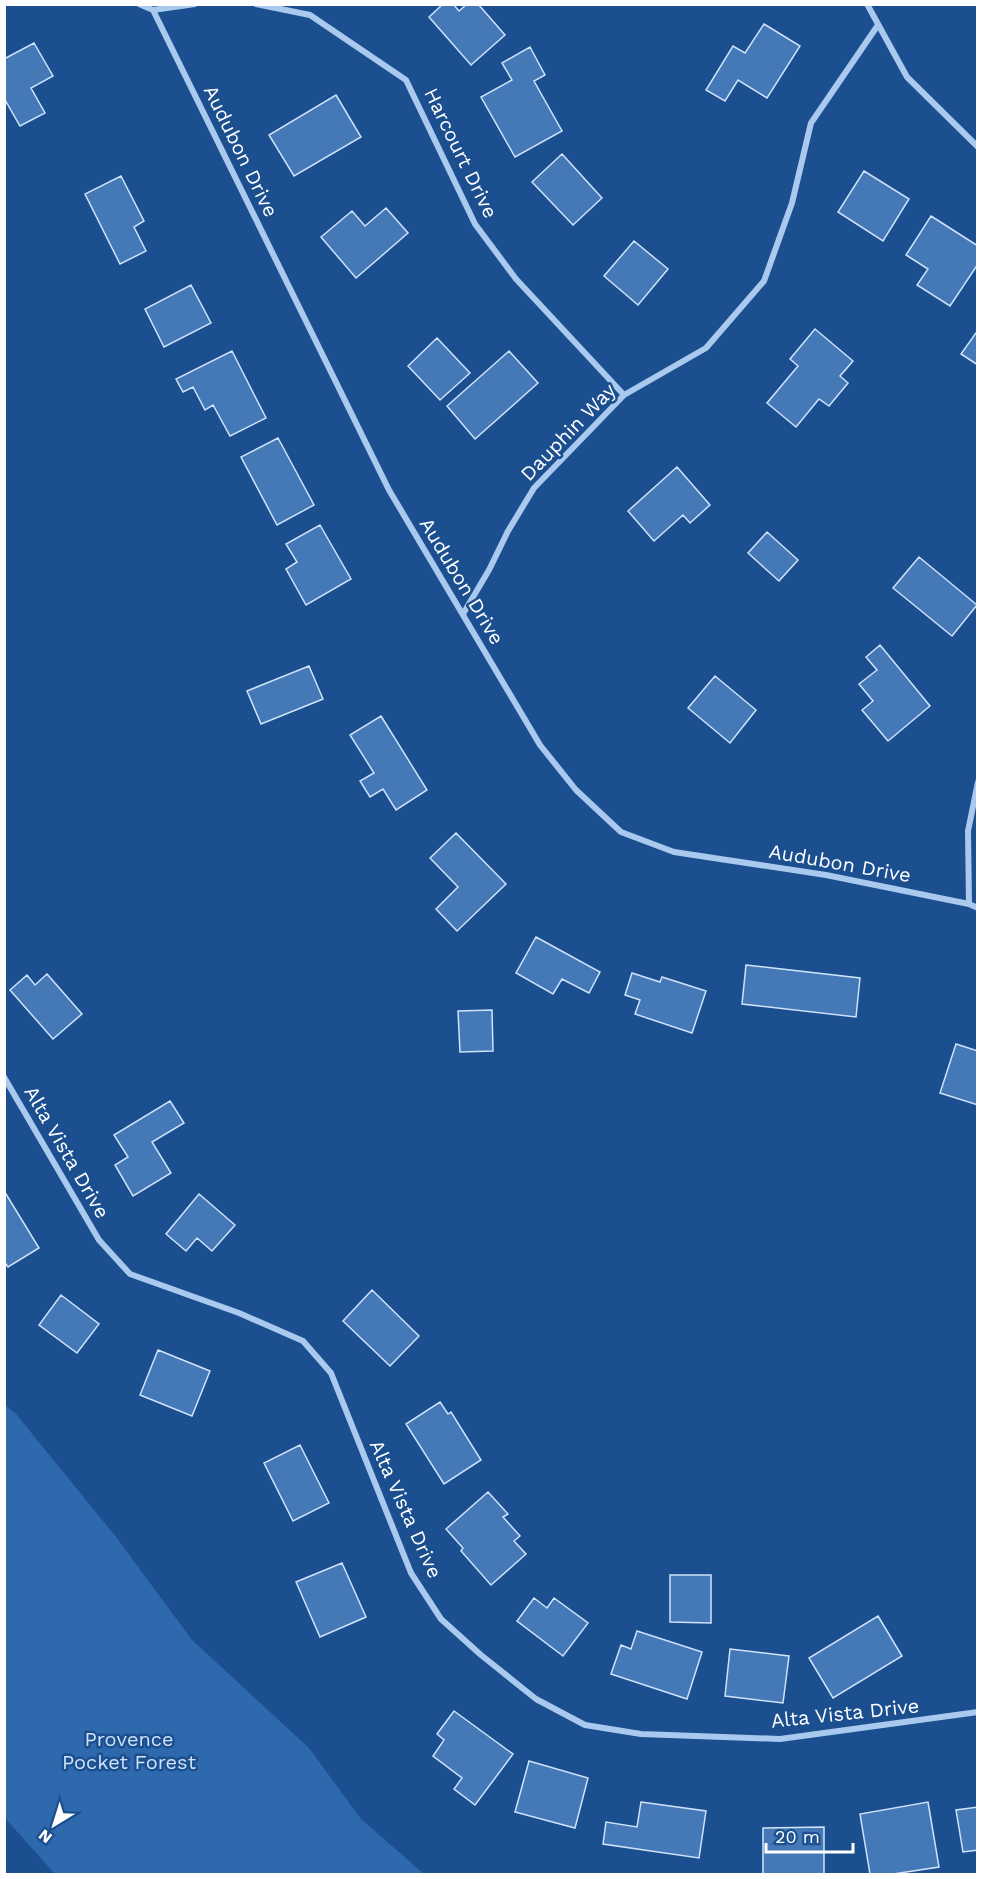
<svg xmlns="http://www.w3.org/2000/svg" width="982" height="1879" font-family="'Work Sans',sans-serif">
	<rect width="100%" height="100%" fill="#1b4f8f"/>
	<path fill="#2e69ad" d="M5,1405L16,1414L116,1537L192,1640L309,1748L361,1819L424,1874H55L5,1818Z"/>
	<path fill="#4478b7" stroke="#cfe3fa" stroke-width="1.5" d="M443,4H453L459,11L467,4H478L505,35L471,65L429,17Z
		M764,24L800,46L767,98L738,80L725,101L706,90L733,46L745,53Z
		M34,43L53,76L31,88L45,113L20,126L4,98V59Z
		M530,47L545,75L534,81L562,131L515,157L481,97L512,80L502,63Z
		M336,95L361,137L294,176L269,135Z
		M562,154L602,198L573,225L532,182Z
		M864,171L909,199L883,241L838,212Z
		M121,176L144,221L134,227L146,251L120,264L85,194Z
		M386,208L408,233L356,278L321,237L352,211L365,226Z
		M931,216L978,246V264L950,306L917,285L928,269L906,255Z
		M634,241L668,269L638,305L604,276Z
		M191,285L211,323L164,347L145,309Z
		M815,329L853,361L840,376L848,383L829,406L819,399L796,427L767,403L798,366L790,359Z
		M978,330V365L961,354Z
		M437,338L470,373L440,400L408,366Z
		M232,351L266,418L230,436L213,405L205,410L193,387L183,392L176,379Z
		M509,351L538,383L475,439L447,406Z
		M278,438L314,505L277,525L241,457Z
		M677,467L710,505L690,523L683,515L654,541L628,511Z
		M320,525L351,579L306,605L286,569L297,562L286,544Z
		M767,532L798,560L779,581L748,553Z
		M919,557L977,605L952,636L893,588Z
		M880,645L930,706L888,741L862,710L873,701L859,684L877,670L866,657Z
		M309,666L323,699L261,724L247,691Z
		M715,676L756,710L730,743L688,708Z
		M381,716L427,790L396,810L383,789L370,797L360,781L374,773L350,735Z
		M456,833L506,884L457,931L436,909L458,887L430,858Z
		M536,937L600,972L589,993L562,979L553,994L516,973Z
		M746,965L860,978L856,1017L742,1004Z
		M632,973L660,982L662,977L706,991L692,1033L635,1014L640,1000L625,995Z
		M47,974L82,1014L53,1039L10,990L27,975L35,985Z
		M492,1010L493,1051L460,1052L458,1011Z
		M956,1044L978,1051V1105L940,1093Z
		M170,1101L184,1123L152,1142L171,1173L133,1196L115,1165L128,1157L114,1135Z
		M6,1194L39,1248L8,1267L4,1261V1195Z
		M199,1194L235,1225L212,1251L197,1238L186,1251L166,1234Z
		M372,1290L419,1336L390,1366L343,1321Z
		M61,1295L99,1324L77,1353L39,1325Z
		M158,1350L210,1371L192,1416L140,1395Z
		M440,1402L448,1414L451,1412L481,1460L444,1484L406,1424Z
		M300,1445L329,1503L293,1521L264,1463Z
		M488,1492L508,1514L503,1517L520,1536L514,1541L526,1554L491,1585L461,1551L463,1548L446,1529Z
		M342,1563L366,1617L320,1637L296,1582Z
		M670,1575H711V1623L670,1622Z
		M534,1598L547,1608L554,1598L588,1623L563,1656L517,1621Z
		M878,1616L902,1656L833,1698L809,1658Z
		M637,1631L702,1652L687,1699L611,1674L621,1645L631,1649Z
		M730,1649L789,1656L783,1703L725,1696Z
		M454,1711L513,1754L475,1805L454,1789L462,1778L433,1756L444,1740L437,1734Z
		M529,1761L588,1778L575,1828L515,1812Z
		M641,1802L706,1811L699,1858L603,1844L606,1822L637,1827Z
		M928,1802L939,1867L893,1874H870L860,1814Z
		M978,1807V1850L963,1852L956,1810Z
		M824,1827V1874H763V1828Z"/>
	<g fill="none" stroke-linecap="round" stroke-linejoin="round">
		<path stroke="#a9c9ee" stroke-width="6" d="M139,4L153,10L389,490L540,745L576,790L621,832L674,852L826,875L969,904L978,908
			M256,4L310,15L406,80L475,224L516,279L624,395
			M867,4L907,77L978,147
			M153,10L195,4
			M463,614L489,570L508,531L534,488L624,395L706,348L764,281L792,203L811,123L878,25
			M969,904L968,831L978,782
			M4,1077L99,1240L130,1274L239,1313L303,1341L331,1373L411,1573L441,1619L481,1655L536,1699L585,1725L641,1734L780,1739L978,1712"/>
	</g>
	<g text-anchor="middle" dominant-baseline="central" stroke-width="5" stroke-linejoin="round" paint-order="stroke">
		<g font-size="20" fill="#fff" stroke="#1b4f8f">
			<text transform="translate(241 151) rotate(64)">Audubon Drive</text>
			<text transform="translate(461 153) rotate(64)">Harcourt Drive</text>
			<text transform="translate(568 432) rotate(-46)">Dauphin Way</text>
			<text transform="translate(462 581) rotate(59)">Audubon Drive</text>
			<text transform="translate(840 863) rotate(10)">Audubon Drive</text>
			<text transform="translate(67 1152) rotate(60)">Alta Vista Drive</text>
			<text transform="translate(406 1509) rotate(66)">Alta Vista Drive</text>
			<text transform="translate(845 1713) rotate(-6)">Alta Vista Drive</text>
		</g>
		<g font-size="20" fill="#cfe3fa" stroke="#1b4f8f">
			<text x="129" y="1739">Provence<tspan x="129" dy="23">Pocket Forest</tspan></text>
		</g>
	</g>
	<rect width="982" height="1879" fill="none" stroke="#ffffff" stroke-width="12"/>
	<g transform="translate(54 1825) rotate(218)" stroke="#1b4f8f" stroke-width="4.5" paint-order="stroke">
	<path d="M0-4.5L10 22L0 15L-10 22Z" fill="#ffffff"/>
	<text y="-9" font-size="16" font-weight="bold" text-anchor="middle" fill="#ffffff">N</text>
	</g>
	<path d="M766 1843v9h87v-9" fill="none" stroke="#ffffff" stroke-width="3"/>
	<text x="775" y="1843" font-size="18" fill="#ffffff" stroke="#1b4f8f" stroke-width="4.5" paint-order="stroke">20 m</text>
</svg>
